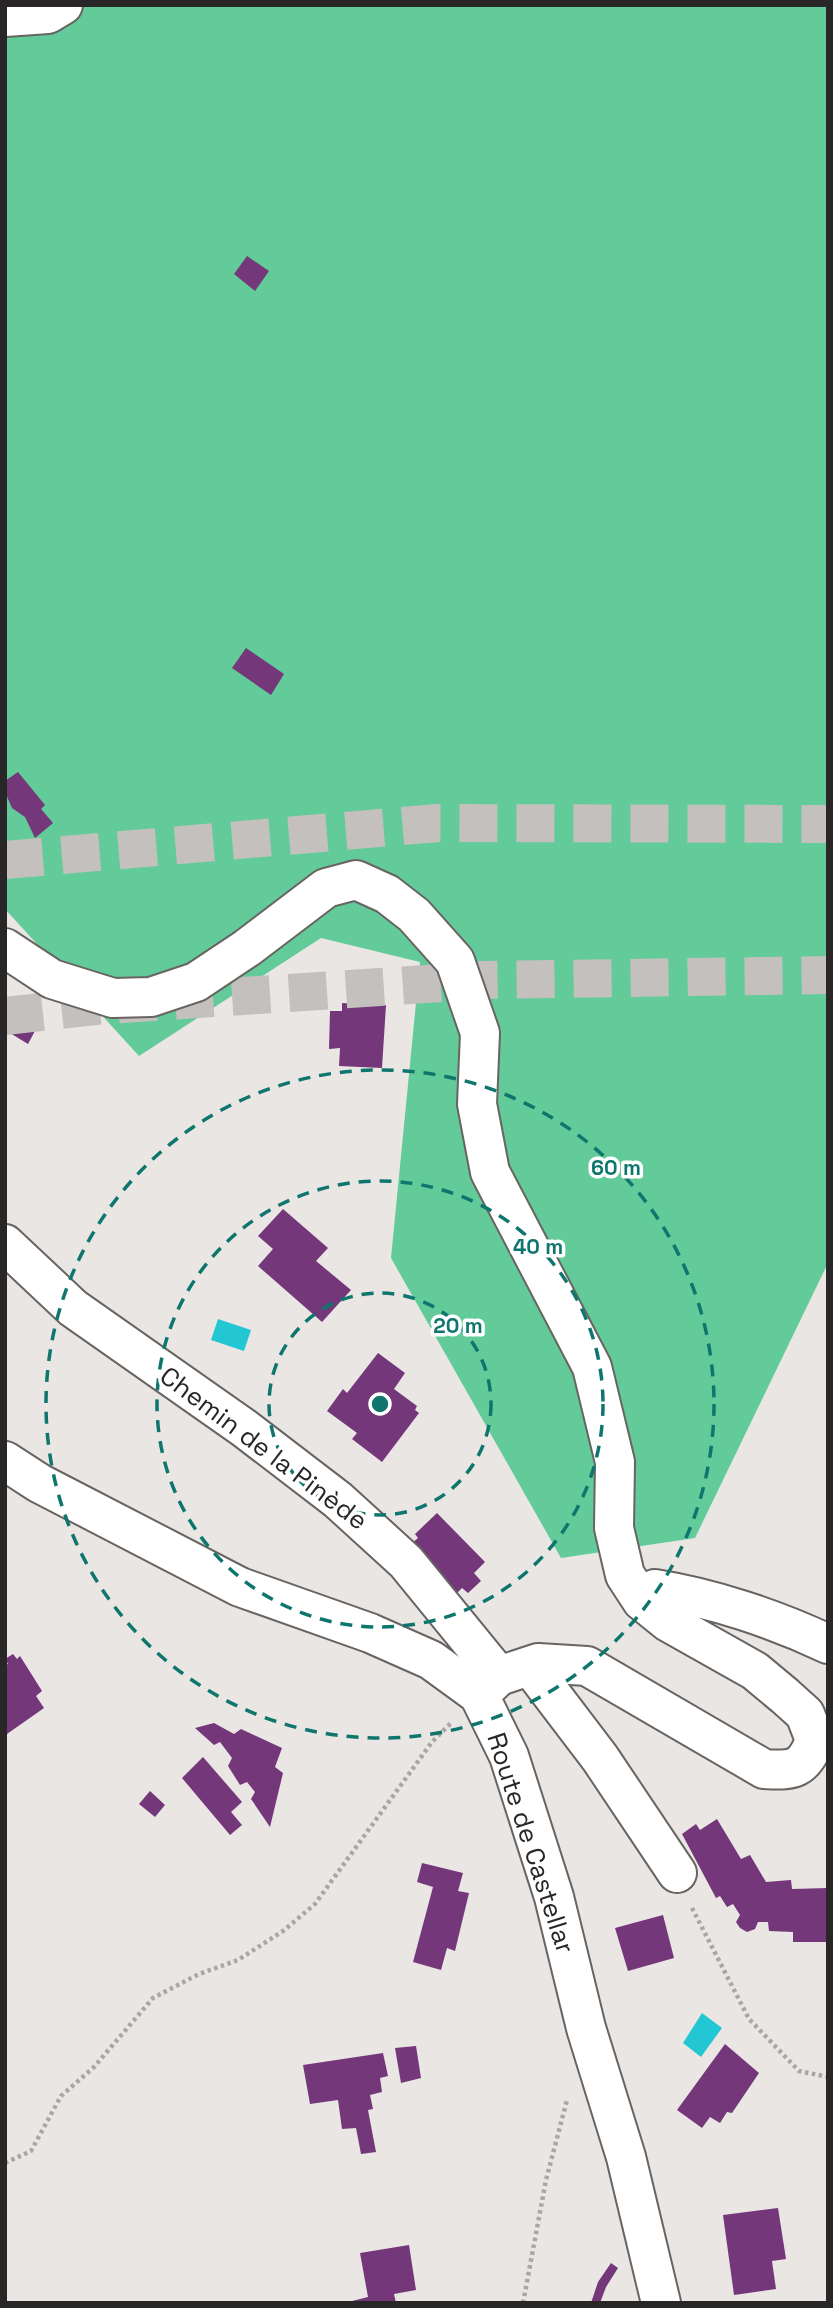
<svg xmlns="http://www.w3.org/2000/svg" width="833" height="2308" font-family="'Space Grotesk',sans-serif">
	<rect width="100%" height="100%" fill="#eae6e4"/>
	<path fill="#62cb99" d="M5,5H828V1263L695,1538L561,1558L391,1258L420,962L321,938L139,1056L5,909Z"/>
	<path fill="#23c7d3" d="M218,1319L251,1330L244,1351L211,1340Z
		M702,2013L722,2028L701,2057L683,2043Z"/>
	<path fill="#73377a" d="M247,256L269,271L255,291L234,274Z
		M246,648L284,674L271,695L232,668Z
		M18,772L45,805L41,809L53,823L35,838L25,817L12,808L5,792V781Z
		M342,1003L386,1005L382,1068L339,1066L340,1048L329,1049L330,1011H342Z
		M5,1011L36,1029L28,1044L5,1030Z
		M283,1209L328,1248L316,1261L351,1290L322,1322L258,1266L273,1249L258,1236Z
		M378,1353L405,1373L394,1389L417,1406L415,1410L419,1413L382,1462L352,1439L357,1433L327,1411L343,1389L347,1393Z
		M437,1513L485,1562L474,1573L481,1581L468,1593L462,1588L450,1600L405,1549L418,1538L415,1534Z
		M13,1654L17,1659L20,1656L42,1691L36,1696L44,1708L7,1734L5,1665L8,1664L5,1659Z
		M214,1723L234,1734L241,1729L282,1748L275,1767L283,1773L270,1827L251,1799L255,1792L247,1782L240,1785L228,1766L232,1758L220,1742L214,1745L195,1728Z
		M203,1757L242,1802L231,1812L242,1825L230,1835L182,1778Z
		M150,1791L165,1805L155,1817L139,1804Z
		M717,1819L741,1859L750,1855L766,1882L791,1880L792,1889L828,1888V1942H793V1932L769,1931L768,1922H758L755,1929L747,1932L740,1928L736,1922L740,1915L733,1904L727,1907L720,1896L716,1898L682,1834L696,1824L700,1830Z
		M422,1863L463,1873L458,1891L469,1893L455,1951L447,1948L441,1970L413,1962L433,1887L417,1882Z
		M663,1915L674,1958L628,1971L615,1928Z
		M725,2044L759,2073L732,2113L727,2112L720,2123L710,2117L702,2128L677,2110Z
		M416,2046L421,2078L401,2083L395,2048Z
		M383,2053L388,2076L380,2078L382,2092L370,2095L373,2109L368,2110L376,2152L361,2154L356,2128L342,2129L338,2100L310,2104L303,2065Z
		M778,2208L786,2259L772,2261L776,2289L734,2295L723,2215Z
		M409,2245L416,2290L394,2294L396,2303H344L368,2297L360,2253Z
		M611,2263L618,2268L606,2287L600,2303H591L598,2282Z"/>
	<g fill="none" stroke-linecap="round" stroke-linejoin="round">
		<path stroke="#c3c0be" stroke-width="38" stroke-dasharray="38 19" stroke-linecap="butt" d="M5,860L438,823L828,824
			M5,1016L106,1005L485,980L828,975"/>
		<g stroke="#686462" stroke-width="42">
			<path id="minor" d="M5,17L48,14L63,5
				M5,948L52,979L113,998L151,997L196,982L247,948L326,888L356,880L387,894L414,915L455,961L480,1033L477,1104L490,1172L592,1367L615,1462L614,1528L625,1575L642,1601L668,1622L755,1671L785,1696L805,1714L815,1740C804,1770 793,1771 764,1769L587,1666L538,1663L499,1676L479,1695
				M5,1244L73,1308L244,1428L338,1500L406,1562L499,1676
				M5,1461L39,1483L240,1587L370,1633L431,1660L479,1695L509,1756L554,1897L586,2028L626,2157L661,2303
				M642,1601L655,1589C712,1598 775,1619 828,1644
				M530,1666L600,1758L677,1873"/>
		</g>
		<path stroke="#a9a6a5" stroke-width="4.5" stroke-dasharray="3.5 3.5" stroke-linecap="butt" d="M692,1908L749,2019L799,2071L828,2077
			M5,2163L31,2151L61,2096L94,2067L153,1998L199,1974L238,1960L283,1931L315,1904L432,1742L451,1723
			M523,2303L546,2180L567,2100"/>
		<use href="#minor" stroke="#fff" stroke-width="38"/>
	</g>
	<g fill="none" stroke="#0f766e" stroke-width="3.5" stroke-dasharray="12 9">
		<circle cx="380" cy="1404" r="111"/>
		<circle cx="380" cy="1404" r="223"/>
		<circle cx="380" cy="1404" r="334"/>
	</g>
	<g text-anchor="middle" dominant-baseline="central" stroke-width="7" stroke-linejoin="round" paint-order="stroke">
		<g font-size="26" fill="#282626" stroke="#fff">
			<text transform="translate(264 1448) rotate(37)">Chemin de la Pinède</text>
			<text transform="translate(531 1843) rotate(72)">Route de Castellar</text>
		</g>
	</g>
	<circle cx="380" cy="1404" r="10" fill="#0f766e" stroke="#fff" stroke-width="3.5"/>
	<g font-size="21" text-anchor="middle" font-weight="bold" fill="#0f766e" stroke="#fff" stroke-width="7" stroke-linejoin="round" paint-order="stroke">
		<text x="616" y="1175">60 m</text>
		<text x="538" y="1254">40 m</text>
		<text x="458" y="1333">20 m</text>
	</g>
	<rect width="833" height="2308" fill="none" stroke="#282626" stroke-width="14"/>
</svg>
